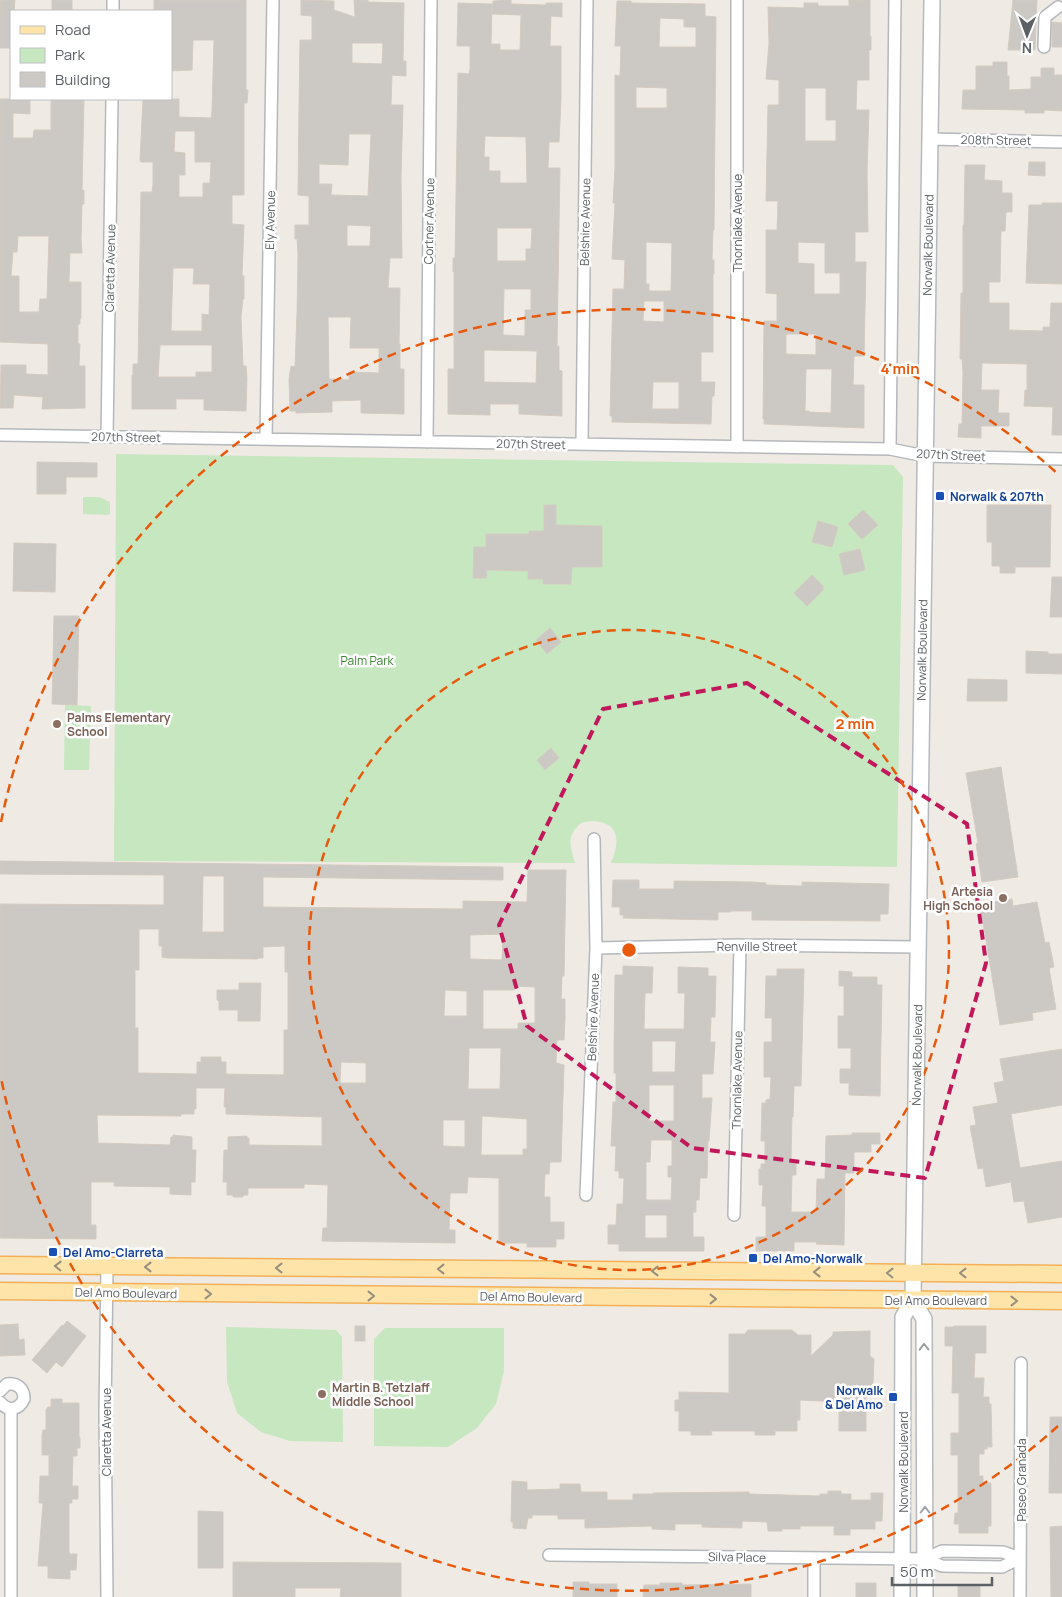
<svg xmlns="http://www.w3.org/2000/svg" width="1062" height="1597" font-family="Manrope,sans-serif">
	<rect width="100%" height="100%" fill="#efebe4"/>
	<path fill="#c6e7c0" d="M116,454L893,465L903,477L897,867L611,863C613,858 615,853 616,847C620,824 600,818 581,823C566,836 570,845 575,863L114,861Z
		M83,497H99L110,502V513L109,515L83,514Z
		M65,705L91,706L89,770H64Z
		M226,1327L336,1330L342,1337L343,1442L290,1441L261,1432L237,1413L227,1382Z
		M385,1328H504V1371L496,1404L477,1428L448,1447L374,1446V1339Z"/>
	<path fill="#ccc8c3" stroke="#d4cbc2" fill-rule="evenodd" d="M0,0H15L14,11H11V48H0Z
		M52,0H72V11H52Z
		M154,0H246V90H248L247,103H244V195H232V224L244,225L242,276H244V299H243L241,317L243,366H246L247,378L246,411L204,410V399H176V409H132V375H133V364H138L141,192H152L153,184V162H141L140,160L143,99H179V117L211,118L212,111L214,40H193L192,70L171,71V11H154ZM175,131H195V162H211L210,183H203V197H179V175H185V153L174,152ZM173,268H194L193,284H210L209,315L202,314V331H171ZM160,345H212V372H196V377H158Z
		M301,0L334,1V10L355,17L354,0H368V2L404,3L403,61H406V76L392,75L391,105H403L401,177L402,258H390L388,288H400L399,344H400V369H404V414L361,413V400L332,401V412L296,413V411H290L289,379L291,366L295,367L297,313L298,254L297,239H295V225H309V196L298,195L299,108L300,40H312V16L301,15ZM352,43H383L382,64L352,63ZM349,134H371L368,196L331,195L332,184H319V164L348,165ZM347,225L371,226L370,246H347ZM328,317H351L350,348H379V373L349,372V380L329,379Z
		M511,0V4L546,5V3H562V17L551,16L550,46H561V100L559,142H549L548,168H560L557,346H559V370L562,371V416L519,414V404H490V415L448,414V369H454V272H453V258H455L458,73L469,74L470,69V46H457L458,3L492,4L491,44H500V50H520L521,15L492,14L493,1ZM485,136L526,137L527,183H500V171H489V157H484ZM497,228H532L531,249H526V261H497ZM504,289H531V310H525V336L503,335ZM484,350L537,351L536,383L484,382Z
		M849,0H870V36H871V50H869V80H857L856,110H869L867,172L868,232H855V262H866L864,356H854L853,385H864V428L764,424V419H763L764,321H777V294L766,293V230H777L778,201H766L768,105H779V80L766,79L769,43L768,7L804,8V3H818V6H849ZM805,88H826V120H836V141H805ZM798,242L825,243V273H840V294H814V264L798,263ZM786,334H816V355L786,354ZM806,369H832L831,413L809,412V411H805Z
		M1013,0H1037L1035,50H1008Z
		M617,1H631V3L705,4V16L716,17L714,230H713L712,260H714V274H713V352H701V382H715L714,396H712L711,424L612,422V416H610L613,289H624L625,260L612,259L615,203H613L615,168V75L620,76L621,46H615ZM660,18L684,19V27H696V47H659ZM636,87L667,88V108H636ZM646,242L672,243L671,291H649V284H646ZM644,301H664V322L643,321ZM653,382H679V409H652Z
		M1052,22L1062,23V47H1052Z
		M993,62H1007V76H1009V90L1031,89V77H1041V68H1054V75H1062V111L1044,110V113H1025V110L962,109L963,90H976V66H993Z
		M0,99H30V114L13,113V138H33L34,130H51V99H84L82,190H84V204H82L81,239L82,253H70L69,282H81V318H80V324H78V344H80L79,366H85V408L42,409L43,397L14,395L13,408H0L1,365H26V374L48,375V344L0,342ZM18,236H49L47,299H40L39,312H19V276H11L13,252H17Z
		M1029,162H1045V176L1028,175Z
		M965,165H985L984,180L1002,181V193H1012V212H1006L1005,231H1001L1000,282H989V303H1009V330L1043,331V327H1050L1051,303H1062V435H1052L1053,407L1024,406L1025,390H1027V364L982,363L981,390H999L998,413H1009V426H981V438L958,437L959,424H962L963,372L962,359H960L961,293H963V225H964Z
		M1042,203H1062V284L1026,283L1029,205H1042Z
		M37,462L97,463V477H66V494H37Z
		M544,505H556V525L602,526V567H572L571,584H543V579H528V571L487,570L486,578H473L474,547H486V534H529V531H544Z
		M987,505H1051L1050,567H1015V573H1000V566H992V542H987Z
		M863,510L878,525L862,539L848,524Z
		M818,521L838,527L832,547L812,542Z
		M14,543L56,544L55,592L13,591Z
		M860,549L865,570L844,575L839,554Z
		M812,575L823,586V590L807,606L794,593Z
		M1052,577H1062V617H1050Z
		M54,616H79L77,705L52,704Z
		M550,628L561,642L547,654L536,640Z
		M1026,651L1048,652V654H1062V674L1026,673Z
		M968,679L1007,680V701H967Z
		M551,748L559,758L545,770L537,760Z
		M1001,767L1018,877L982,882L976,844L978,843L966,773Z
		M0,861L503,867V880L263,877V907L463,909V901L527,902L528,870H566L564,976H562L561,999H565V1018L564,1040H557L556,1063L564,1065L561,1162H550L549,1174H545L544,1197H550V1222H564V1239H556V1247H527V1243H499V1178L468,1177L467,1193H450L449,1230H455V1243L322,1241L323,1228H327L328,1185L304,1184V1188H248V1195H243V1197H233V1195H227V1182H223L224,1150H228V1137L247,1136V1138H249V1145L322,1146V1117L226,1114V1107H224L225,1088H196V1109H194V1114H181V1116L97,1115L98,1143L170,1145L171,1137H173V1135L192,1137V1150H196L195,1182H191V1195L170,1194V1187L114,1186V1182H91V1225H96V1239L0,1238V904L164,905V875L0,874ZM203,876H224V932H202ZM139,929H159V946H162V957L167,958L258,959V958H263V947L285,946V972H288V1030H284V1075L226,1074V1062H221V1057H201V1062H197V1074L138,1073V1028H135V970H139ZM503,934L502,960L470,959V935ZM514,986L535,987V1023H518V1029H483V990H514ZM445,990L467,991V1016H444ZM469,1048H501L500,1089H468ZM341,1062L366,1063V1083H340ZM482,1116L527,1119V1149H523V1155H481ZM443,1120H465V1147L443,1146Z
		M613,880H639V889H674V881L752,882L766,883V885L802,886V882L889,884L888,914H880V921L752,920V911H731V912H718V920L623,918L624,915H620V907H612Z
		M1012,899L1013,906L1037,902L1045,943L1049,942L1054,967L1049,968L1056,1009L1032,1013L1033,1020L1000,1025L980,904Z
		M623,966L653,967L652,993H645L644,1029H684L685,993H678V967L708,968V976H716L715,1017H711L710,1042H715L713,1074H702V1098H712L709,1141H708L707,1178H700L699,1200H696V1212H693V1237H704V1251H619V1244H608V1225H616L617,1204H623L624,1178H619V1171H615L616,1146H611L613,1102H616V1073H614V1054L615,975H623ZM652,1041H676L675,1072H652ZM649,1085H674V1121H649ZM651,1140H672V1166H668V1177H672L671,1200H646V1162H650ZM645,1215H667V1238H645Z
		M777,969H804L801,1086H794L793,1117H792L791,1161H796V1175H792L791,1212H816L817,1179H825L826,1136L852,1135V1133H880V1144H871V1152H854V1173H845L844,1245L816,1244L817,1242H794V1251H756V1237H766V1206H762L763,1185H759V1169H761V1164H765V1141H761L762,1103H766V1100L770,1099L771,1077H764V1042H772V1018H765L766,976H777Z
		M839,971L852,972V977H877V985H882L880,1096L849,1095V1083H840V1069H851V1048H838V1016H844V986H839Z
		M239,983H261L260,1021H238V1010H219V1001L217,1000V990H239Z
		M1062,1049V1105L1011,1114L1020,1168L1062,1161V1217L1028,1223L1024,1201L1014,1202L1011,1182L986,1187L983,1168L978,1169L970,1126L976,1125L973,1107L998,1103L994,1083L1004,1081L1000,1059Z
		M67,1321L86,1336L62,1367L56,1362L47,1373L32,1360L62,1325L63,1326Z
		M18,1324L19,1340L24,1339L25,1355L0,1356V1325Z
		M355,1326H365V1341H355Z
		M954,1326H986V1353H975L974,1378H984L983,1397H989V1404H991L992,1447H987V1449H984V1454H979V1476H983V1482L985,1483H991V1526H988V1533H959V1524H954L955,1513H958V1455H951V1433H959V1393H952L953,1346H945V1327H954Z
		M748,1330H792L798,1335H811V1356L833,1335V1332L870,1331V1356L874,1359L873,1383L866,1390V1431H839V1402L800,1400V1420H797V1431H775V1435H755V1431H711L712,1435H691V1431H679V1411H675V1400H679V1392L729,1393V1334H745Z
		M51,1399H62V1403H79V1437H80V1448H77V1456H73L72,1486H78V1499H72V1503H69V1552L70,1554H77L76,1570H70V1579L48,1578V1566H38L43,1503H39L40,1476H49V1455H42V1435L43,1430H46V1410L48,1407H51Z
		M1050,1417H1062V1493H1049Z
		M512,1481L527,1482V1490L560,1489V1484H580L581,1492H607V1500H633V1494H653V1493L749,1492V1494L820,1496V1494H828V1491H841V1494H851V1500H871V1493H883L882,1521H875V1529H850V1535H834V1526H800V1529H782V1531H768L767,1522L742,1521V1528L702,1527V1524H675V1530L652,1529V1526L585,1528V1519H558V1515H532V1518H528L526,1529L513,1528V1522H511Z
		M198,1511L223,1512V1568H198Z
		M1062,1526V1597H1051L1050,1527Z
		M233,1562L401,1563V1597H340L341,1588H295V1597H233Z
		M573,1582H589V1584H617V1597H573Z
		M660,1583H682V1585L751,1584V1597H643L644,1585H660Z
		M856,1583H876V1597H856Z
		M958,1585L980,1586V1597H958Z"/>
	<g fill="none" stroke-linecap="round" stroke-linejoin="round">
		<g stroke="#b4b8bb" stroke-width="14">
			<path id="street" d="M113,11V0
				M1044,47L1045,17L1058,7
				M930,139L1062,142
				M0,435L890,449L925,456L1062,459
				M107,437L112,99
				M266,439L273,0
				M427,442L431,0
				M582,444L587,0
				M737,447V0
				M890,449L895,0
				M596,948L740,945L918,947
				M586,1195L596,948L594,839
				M734,1215L740,945
				M107,1266L105,1412L107,1597
				M0,1391L7,1384C17,1383 24,1388 24,1399C19,1410 8,1412 0,1402
				M549,1555L925,1559L942,1566L1002,1567L1020,1558
				M925,1559L942,1551L1003,1552L1020,1558
				M11,1597V1409
				M814,1597V1558
				M1020,1597L1021,1363"/>
		</g>
		<g stroke="#b5babe" stroke-width="18">
			<path id="secondary" d="M902,1597L903,1317L913,1300
				M925,1597L924,1319L913,1300L932,0"/>
		</g>
		<g stroke="#f3b058" stroke-width="19">
			<path id="primary" d="M0,1265L1062,1274
				M0,1291L1062,1301"/>
		</g>
		<use href="#street" stroke="#fff" stroke-width="11"/>
		<use href="#secondary" stroke="#fff" stroke-width="15"/>
		<use href="#primary" stroke="#ffe4a9" stroke-width="16"/>
	</g>
	<defs><path id="oneway-chevron" d="M-2-3.5L2.5 0L-2 3.5" fill="none" stroke-width="1.6" stroke-linecap="round" stroke-linejoin="round" transform="scale(1.25)"/></defs>
	<g stroke="#958f7d">
		<use href="#oneway-chevron" transform="translate(58 1266) rotate(-179)"/>
		<use href="#oneway-chevron" transform="translate(148 1267) rotate(-180)"/>
		<use href="#oneway-chevron" transform="translate(279 1268) rotate(-180)"/>
		<use href="#oneway-chevron" transform="translate(441 1269) rotate(-180)"/>
		<use href="#oneway-chevron" transform="translate(655 1271) rotate(-180)"/>
		<use href="#oneway-chevron" transform="translate(817 1272) rotate(-180)"/>
		<use href="#oneway-chevron" transform="translate(890 1273) rotate(-179)"/>
		<use href="#oneway-chevron" transform="translate(963 1273) rotate(-180)"/>
		<use href="#oneway-chevron" transform="translate(208 1294)"/>
		<use href="#oneway-chevron" transform="translate(371 1296)"/>
		<use href="#oneway-chevron" transform="translate(713 1299)"/>
		<use href="#oneway-chevron" transform="translate(1014 1301)"/>
	</g>
	<g stroke="#9da0a3">
		<use href="#oneway-chevron" transform="translate(924 1347) rotate(-91)"/>
		<use href="#oneway-chevron" transform="translate(925 1510) rotate(-90)"/>
	</g>
	<path fill="none" stroke="#c2185b" stroke-width="4" stroke-dasharray="10 6" stroke-linejoin="round" d="M747,683L967,824L986,963L925,1178L692,1148L527,1026L499,925L603,709Z"/>
	<g fill="none" stroke="#e8590c" stroke-width="2.5" stroke-dasharray="9 6">
		<circle cx="629" cy="950" r="320"/>
		<path d="M1058 1426A641 641 0 0 1 1 1078M1 822A641 641 0 0 1 1058 474"/>
	</g>
	<g fill="#1a4fb4" stroke="#fff" stroke-width="2">
		<rect x="935" y="491" width="10" height="10" rx="2.5"/>
		<rect x="48" y="1247" width="10" height="10" rx="2.5"/>
		<rect x="748" y="1253" width="10" height="10" rx="2.5"/>
		<rect x="888" y="1392" width="10" height="10" rx="2.5"/>
	</g>
	<g fill="#8d6e63" stroke="#fff" stroke-width="2">
		<circle cx="57" cy="724" r="5"/>
		<circle cx="1003" cy="898" r="5"/>
		<circle cx="322" cy="1394" r="5"/>
	</g>
	<g text-anchor="middle" dominant-baseline="central" stroke-width="5" stroke-linejoin="round" paint-order="stroke">
		<g font-size="12" fill="#5c6165" stroke="#fff">
			<text transform="translate(996 140) rotate(1)">208th Street</text>
			<text transform="translate(270 220) rotate(-89)">Ely Avenue</text>
			<text transform="translate(429 221) rotate(-89)">Cortner Avenue</text>
			<text transform="translate(585 222) rotate(-89)">Belshire Avenue</text>
			<text transform="translate(737 223) rotate(-90)">Thornlake Avenue</text>
			<text transform="translate(928 245) rotate(-89)">Norwalk Boulevard</text>
			<text transform="translate(110 268) rotate(-89)">Claretta Avenue</text>
			<text transform="translate(126 437) rotate(1)">207th Street</text>
			<text transform="translate(531 444) rotate(1)">207th Street</text>
			<text transform="translate(951 455) rotate(3)">207th Street</text>
			<text transform="translate(922 650) rotate(-89)">Norwalk Boulevard</text>
			<text x="757" y="946">Renville Street</text>
			<text transform="translate(593 1017) rotate(-88)">Belshire Avenue</text>
			<text transform="translate(917 1055) rotate(-89)">Norwalk Boulevard</text>
			<text transform="translate(737 1080) rotate(-89)">Thornlake Avenue</text>
			<text transform="translate(126 1293) rotate(1)">Del Amo Boulevard</text>
			<text transform="translate(531 1297) rotate(1)">Del Amo Boulevard</text>
			<text x="936" y="1300">Del Amo Boulevard</text>
			<text transform="translate(106 1432) rotate(-90)">Claretta Avenue</text>
			<text transform="translate(903 1462) rotate(-90)">Norwalk Boulevard</text>
			<text transform="translate(1021 1480) rotate(-90)">Paseo Granada</text>
			<text transform="translate(737 1557) rotate(1)">Silva Place</text>
		</g>
		<g font-size="12" font-weight="bold" fill="#164399" stroke="#fff" text-anchor="start">
			<text x="950" y="496">Norwalk &amp; 207th</text>
			<text x="63" y="1252">Del Amo-Clarreta</text>
			<text x="763" y="1258">Del Amo-Norwalk</text>
			<text x="883" y="1390" text-anchor="end">Norwalk<tspan x="883" dy="14">&amp; Del Amo</tspan></text>
		</g>
		<g font-size="12" fill="#3c8433" stroke="#fff">
			<text x="367" y="660">Palm Park</text>
		</g>
		<g font-size="12" font-weight="bold" fill="#785e54" stroke="#fff" text-anchor="start">
			<text x="67" y="717">Palms Elementary<tspan x="67" dy="14">School</tspan></text>
			<text x="993" y="891" text-anchor="end">Artesia<tspan x="993" dy="14">High School</tspan></text>
			<text x="332" y="1387">Martin B. Tetzlaff<tspan x="332" dy="14">Middle School</tspan></text>
		</g>
	</g>
	<circle cx="629" cy="950" r="8" fill="#e8590c" stroke="#fff" stroke-width="2.5"/>
	<g font-size="15" text-anchor="middle" font-weight="bold" fill="#e8590c" stroke="#fff" stroke-width="5" stroke-linejoin="round" paint-order="stroke">
		<text x="900" y="374">4 min</text>
		<text x="855" y="729">2 min</text>
	</g>
	<rect x="10" y="10" width="162" height="90" fill="#ffffff" stroke="#bec0c1"/>
	<rect x="20" y="26" width="25" height="8" fill="#ffe4a9" stroke="#bec0c1"/>
	<text x="55" y="35" font-size="15" fill="#5c6165">Road</text>
	<rect x="20" y="48" width="25" height="15" fill="#c6e7c0" stroke="#bec0c1"/>
	<text x="55" y="60" font-size="15" fill="#5c6165">Park</text>
	<rect x="20" y="72" width="25" height="15" fill="#ccc8c3" stroke="#bec0c1"/>
	<text x="55" y="85" font-size="15" fill="#5c6165">Building</text>
	<g transform="translate(1027 35) rotate(181)" stroke="#ffffff" stroke-width="4" paint-order="stroke">
	<path d="M0-4L9 19L0 12L-9 19Z" fill="#5c6165"/>
	<text y="-8" font-size="14" font-weight="bold" text-anchor="middle" fill="#5c6165">N</text>
	</g>
	<path d="M892 1577v8h100v-8" fill="none" stroke="#5c6165" stroke-width="2.5"/>
	<text x="900" y="1577" font-size="15" fill="#5c6165" stroke="#ffffff" stroke-width="4" paint-order="stroke">50 m</text>
</svg>
